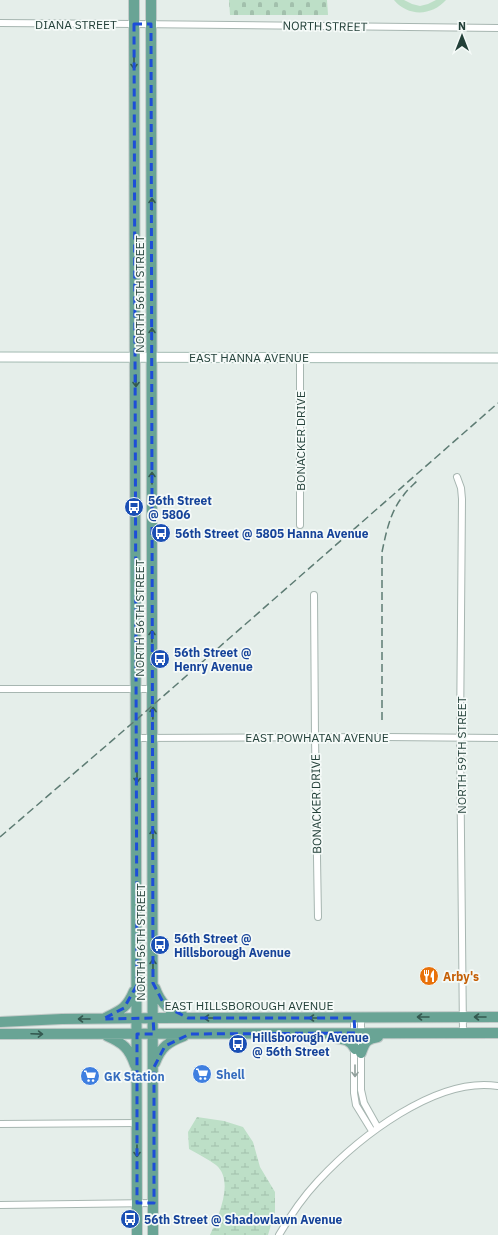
<svg xmlns="http://www.w3.org/2000/svg" width="498" height="1235" font-family="'IBM Plex Sans',sans-serif">
	<defs>
		<pattern id="wetland-marsh" width="20" height="14" patternUnits="userSpaceOnUse"><rect width="20" height="14" fill="#bddfc7"/><path d="M1 5h8M5 5V1M11 12h8M15 12V8" fill="none" stroke="#a2c0ac"/></pattern>
		<pattern id="cemetery-stones" width="16" height="16" patternUnits="userSpaceOnUse"><rect width="16" height="16" fill="#bddfc7"/><path d="M2 7V4a2 2 0 0 1 4 0v3zM10 15v-3a2 2 0 0 1 4 0v3z" fill="#a2c0ac"/></pattern>
	</defs>
	<rect width="100%" height="100%" fill="#e5eeea"/>
	<path fill="url(#wetland-marsh)" d="M197,1117L224,1121L243,1127L253,1142L260,1167L275,1192V1211L268,1235H210C218,1217 235,1181 216,1165C208,1159 198,1154 189,1149L188,1132Z"/>
	<path fill="url(#cemetery-stones)" d="M229,0H327L328,15H230Z"/>
	<path fill="#bddfc7" d="M394,0H404L412,4L420,6L428,4L436,0H446C432,16 408,17 394,0Z"/>
	<g fill="none" stroke-linecap="round" stroke-linejoin="round">
		<g stroke="#a7b6b1" stroke-width="8">
			<path id="street" d="M0,23L134,24L498,28
				M457,477L461,488L462,499L460,738L463,1033
				M300,525V357
				M314,595L315,738L318,917
				M0,689H152
				M137,738L386,737L498,738
				M354,1018V1093L356,1105L372,1131
				M361,1018V1090L364,1103L378,1128
				M0,1124L137,1123
				M0,1205L154,1203
				M279,1235C290,1216 303,1197 318,1181C358,1138 436,1076 498,1086"/>
		</g>
		<g stroke="#a3bab2" stroke-width="11">
			<path id="secondary" d="M0,357L498,358"/>
		</g>
		<g stroke="#c1cac8" stroke-width="12">
			<path id="primary" d="M134,0L137,1235
				M151,0L153,1235
				M155,988C160,1002 168,1011 183,1016
				M105,1018C121,1010 127,1008 134,991
				M0,1022L62,1019L153,1018L498,1017
				M0,1034L498,1033
				M107,1036C123,1043 129,1048 135,1065
				M335,1038C344,1039 351,1040 355,1049
				M361,1053C365,1041 367,1039 378,1037
				M155,1063C161,1047 168,1042 184,1036"/>
		</g>
		<use href="#street" stroke="#fff" stroke-width="6"/>
		<use href="#secondary" stroke="#fff" stroke-width="9"/>
		<use href="#primary" stroke="#69a495" stroke-width="10"/>
		<path stroke="#5e7c74" stroke-width="1.5" stroke-dasharray="8 4" stroke-linecap="butt" d="M382,720V552C386,533 390,512 403,496C407,490 413,485 418,480
			M0,837L136,720L498,403"/>
	</g>
	<defs><path id="oneway-shaft" d="M-6 0H5M1.5-3L5.5 0L1.5 3" fill="none" stroke-width="1.6" stroke-linecap="round" stroke-linejoin="round"/></defs>
	<g stroke="#345950">
		<use href="#oneway-shaft" transform="translate(134 63) rotate(90)"/>
		<use href="#oneway-shaft" transform="translate(152 204) rotate(-90)"/>
		<use href="#oneway-shaft" transform="translate(152 334) rotate(-90)"/>
		<use href="#oneway-shaft" transform="translate(136 381) rotate(90)"/>
		<use href="#oneway-shaft" transform="translate(152 478) rotate(-90)"/>
		<use href="#oneway-shaft" transform="translate(152 636) rotate(-90)"/>
		<use href="#oneway-shaft" transform="translate(153 713) rotate(-89)"/>
		<use href="#oneway-shaft" transform="translate(137 777) rotate(90)"/>
		<use href="#oneway-shaft" transform="translate(153 835) rotate(-90)"/>
		<use href="#oneway-shaft" transform="translate(153 965) rotate(-90)"/>
		<use href="#oneway-shaft" transform="translate(423 1017) rotate(180)"/>
		<use href="#oneway-shaft" transform="translate(480 1017) rotate(180)"/>
		<use href="#oneway-shaft" transform="translate(210 1018) rotate(180)"/>
		<use href="#oneway-shaft" transform="translate(315 1018) rotate(180)"/>
		<use href="#oneway-shaft" transform="translate(84 1019) rotate(180)"/>
		<use href="#oneway-shaft" transform="translate(37 1034) rotate(2)"/>
		<use href="#oneway-shaft" transform="translate(137 1151) rotate(90)"/>
	</g>
	<use stroke="#91a09c" href="#oneway-shaft" transform="translate(355 1071) rotate(90)"/>
	<path fill="none" stroke="#1d4ed8" stroke-width="3" stroke-dasharray="8 5" stroke-linejoin="round" d="M134,24H151L153,983L165,1006L188,1018H354L355,1033L190,1034L165,1046L154,1067V1203H137V1034H154L153,1018L103,1019L124,1008L137,985Z"/>
	<defs>
		<g id="bus-disc" transform="scale(1)"><circle r="9.5" fill="#1a4fb4" stroke="#f5faf8"/><path d="M-5-6H5V4H4V6H2V4H-2V6H-4V4H-5ZM-3.5-4V0h7V-4ZM-3.5 1.2v1.5H-2V1.2ZM2 1.2v1.5H3.5V1.2Z" fill="#fff"/></g>
		<g id="restaurant-disc" transform="scale(1)"><circle r="9.5" fill="#e8710a" stroke="#f5faf8"/><path d="M-5-6h1v4h1v-4h1v4h1v-4h1v5L-1.5 .5V6h-2V.5L-5-1ZM5-6V6H3V1.5H1.5Q1.5-4 5-6Z" fill="#fff"/></g>
		<g id="supermarket-disc" transform="scale(1)"><circle r="9.5" fill="#3f7fe0" stroke="#f5faf8"/><path d="M-6-5.5h2.5l.6 2H6L4.5 2H-2.5L-4.4-4H-6ZM-1.5 3.2a1.3 1.3 0 1 0 .1 0ZM3 3.2a1.3 1.3 0 1 0 .1 0Z" fill="#fff"/></g>
	</defs>
	<g fill-rule="evenodd">
		<use href="#bus-disc" x="134" y="507"/>
		<use href="#bus-disc" x="161" y="533"/>
		<use href="#bus-disc" x="160" y="659"/>
		<use href="#bus-disc" x="160" y="945"/>
		<use href="#restaurant-disc" x="429" y="976"/>
		<use href="#bus-disc" x="238" y="1044"/>
		<use href="#supermarket-disc" x="202" y="1074"/>
		<use href="#supermarket-disc" x="90" y="1076"/>
		<use href="#bus-disc" x="130" y="1219"/>
	</g>
	<g text-anchor="middle" dominant-baseline="central" stroke-width="3.5" stroke-linejoin="round" paint-order="stroke">
		<g font-size="12" fill="#234039" stroke="#f5faf8">
			<text x="76" y="24">DIANA STREET</text>
			<text transform="translate(325 26) rotate(1)">NORTH STREET</text>
			<text transform="translate(139 294) rotate(-90)">NORTH 56TH STREET</text>
			<text x="249" y="357">EAST HANNA AVENUE</text>
			<text transform="translate(300 441) rotate(-90)">BONACKER DRIVE</text>
			<text transform="translate(139 618) rotate(-90)">NORTH 56TH STREET</text>
			<text x="317" y="737">EAST POWHATAN AVENUE</text>
			<text transform="translate(461 755) rotate(-90)">NORTH 59TH STREET</text>
			<text transform="translate(316 804) rotate(-91)">BONACKER DRIVE</text>
			<text transform="translate(140 942) rotate(-90)">NORTH 56TH STREET</text>
			<text x="249" y="1005">EAST HILLSBOROUGH AVENUE</text>
		</g>
		<g font-size="12" font-weight="bold" fill="#164399" stroke="#f5faf8" text-anchor="start">
			<text x="148" y="500">56th Street<tspan x="148" dy="14">@ 5806</tspan></text>
			<text x="175" y="533">56th Street @ 5805 Hanna Avenue</text>
			<text x="174" y="652">56th Street @<tspan x="174" dy="14">Henry Avenue</tspan></text>
			<text x="174" y="938">56th Street @<tspan x="174" dy="14">Hillsborough Avenue</tspan></text>
			<text x="252" y="1037">Hillsborough Avenue<tspan x="252" dy="14">@ 56th Street</tspan></text>
			<text x="144" y="1219">56th Street @ Shadowlawn Avenue</text>
		</g>
		<g font-size="12" font-weight="bold" fill="#c56008" stroke="#f5faf8" text-anchor="start">
			<text x="443" y="976">Arby's</text>
		</g>
		<g font-size="12" font-weight="bold" fill="#366cbe" stroke="#f5faf8" text-anchor="start">
			<text x="216" y="1074">Shell</text>
			<text x="104" y="1076">GK Station</text>
		</g>
	</g>
	<g transform="translate(462 36)" stroke="#f5faf8" stroke-width="3" paint-order="stroke">
	<path d="M0-3L7 15L0 10L-7 15Z" fill="#234039"/>
	<text y="-6" font-size="11" font-weight="bold" text-anchor="middle" fill="#234039">N</text>
	</g>
</svg>
